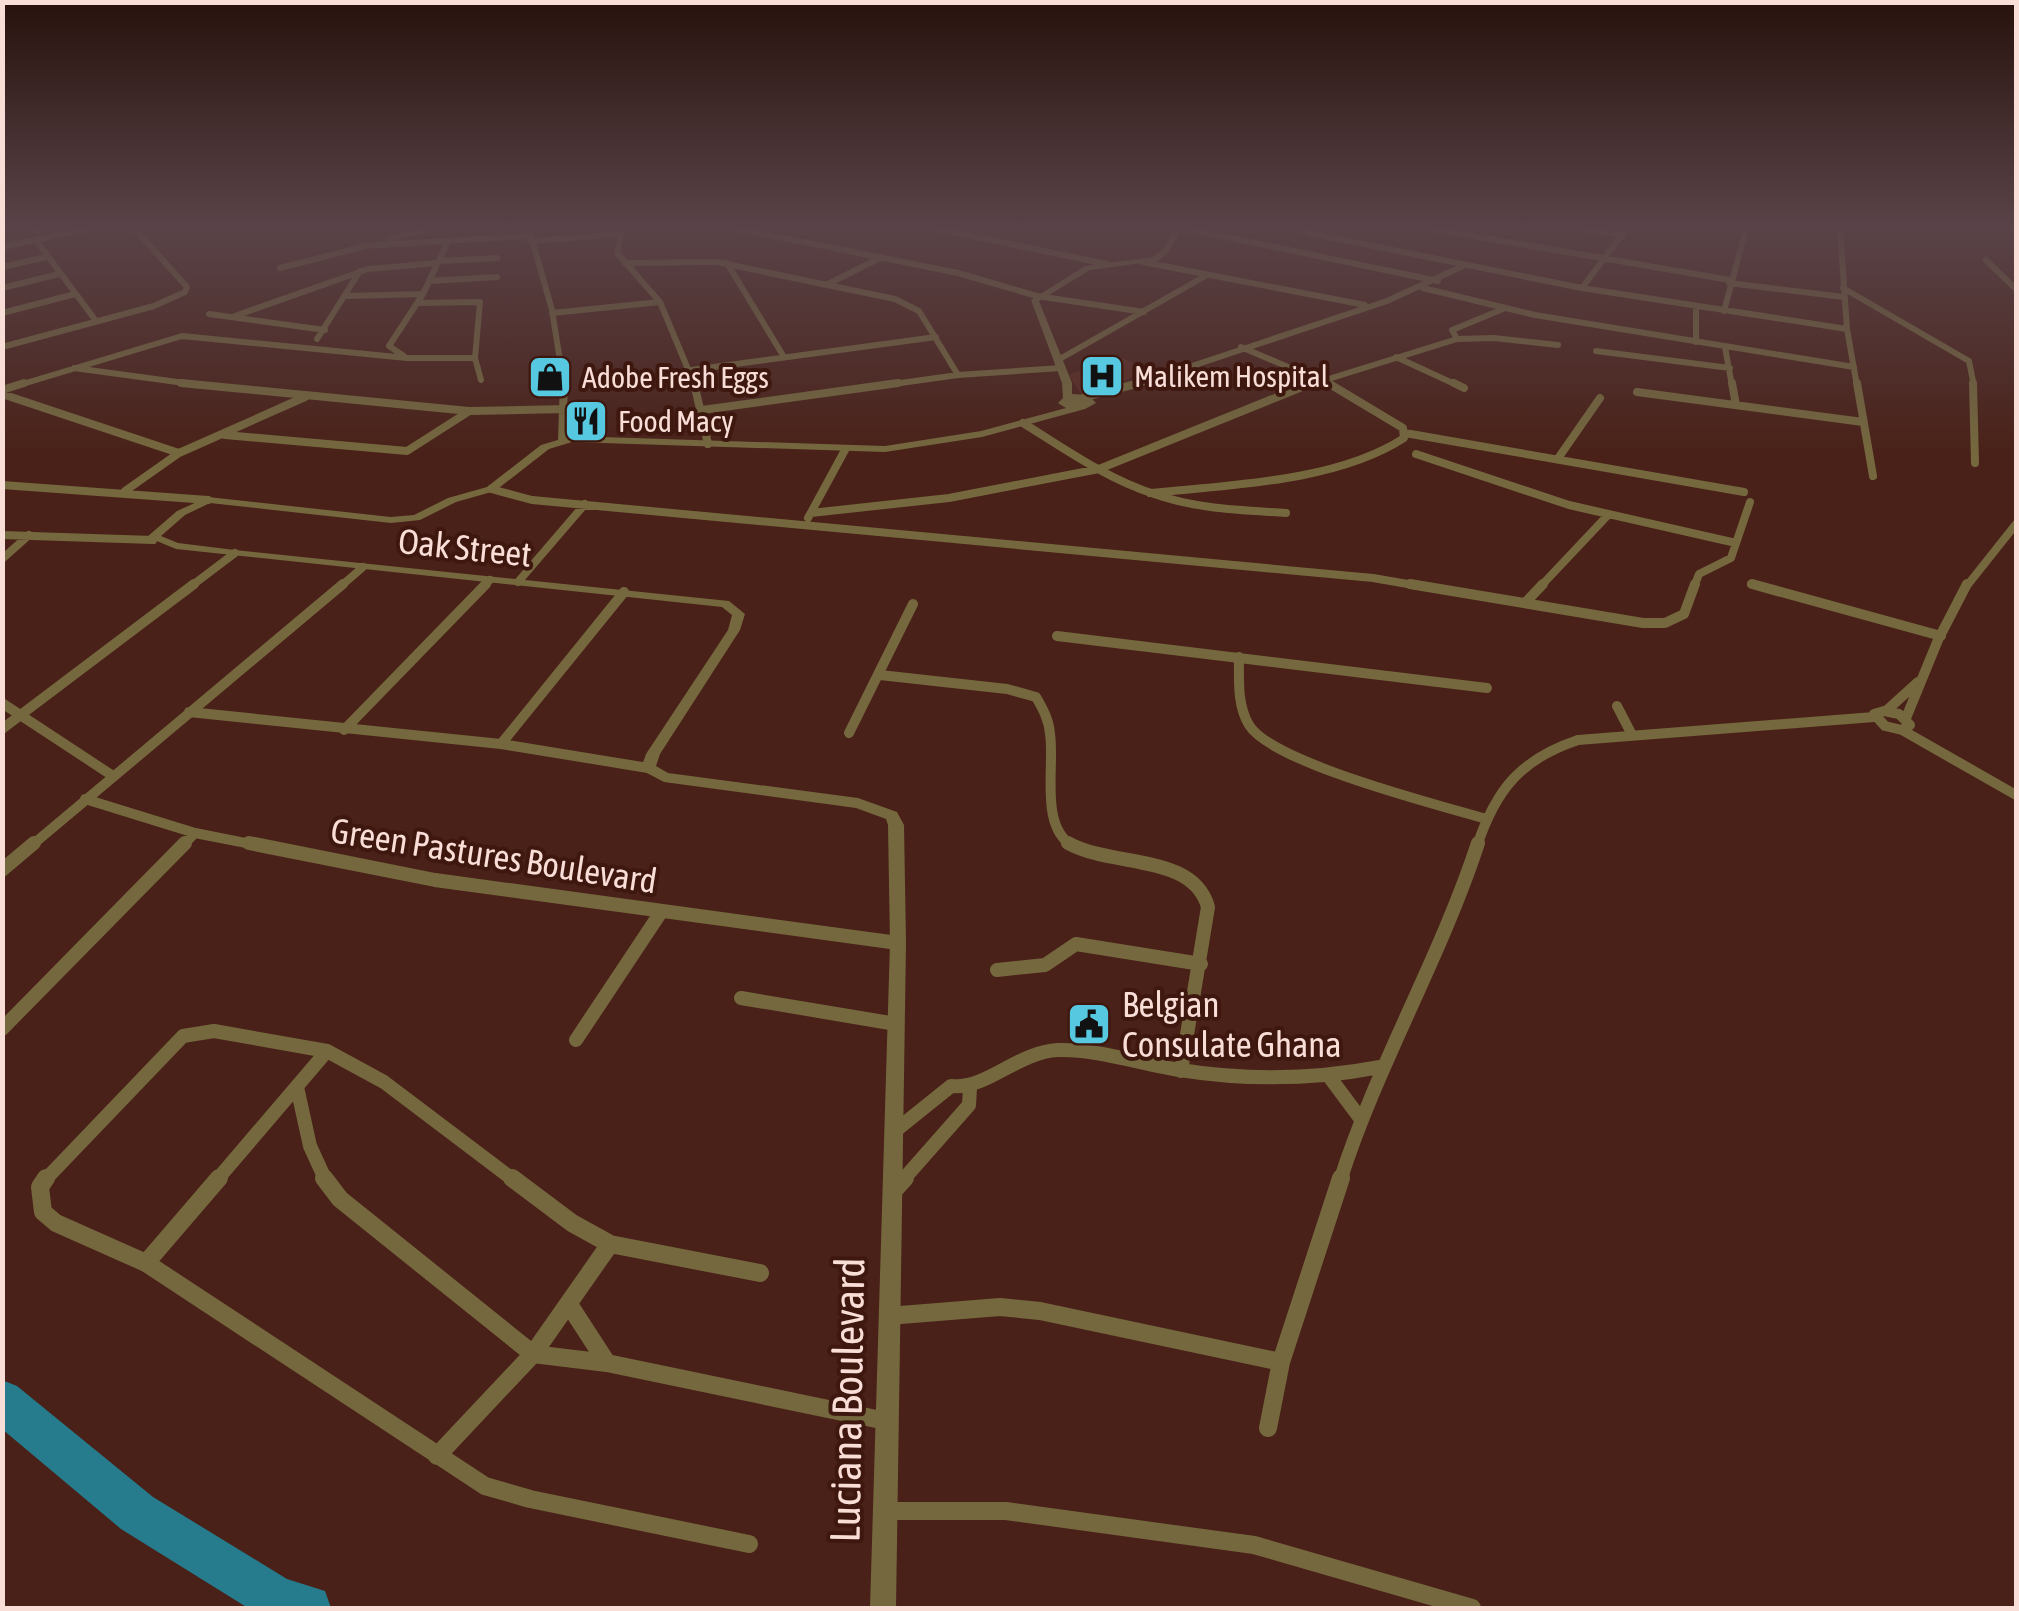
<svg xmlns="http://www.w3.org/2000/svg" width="2019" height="1611" font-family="'Asap Condensed',sans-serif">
	<rect width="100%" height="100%" fill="#492118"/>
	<path fill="#5a2a21" d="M1116,356L1151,369L1096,394L1080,393L1069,375Z"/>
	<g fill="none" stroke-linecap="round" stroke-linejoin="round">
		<path fill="#267c8d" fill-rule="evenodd" d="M2,1380L17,1386L153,1497L287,1579L325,1591L331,1608H248L121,1529L2,1429Z"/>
		<path stroke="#75683e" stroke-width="6" d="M34,229L38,231
			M529,229L552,310L564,386
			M622,229L617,253L660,302L695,386
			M739,229L958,273L1037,296L1144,312
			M938,229L1107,264
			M1188,229L1438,281
			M1305,229L1308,233L1582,288L1847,329
			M1433,229L1730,280
			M1586,229L1623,235
			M1840,229L1847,329L1857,386
			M388,239L428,229
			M36,240L96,321
			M530,241L621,234
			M363,246L528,236
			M2,247L86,229
			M1986,260L2016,289
			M439,261L497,258
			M1143,262L1365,305
			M625,263L717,262L895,299L919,311L958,375
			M727,263L784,357
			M2,267L46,257
			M280,268L366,246
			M429,281L497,277
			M1729,283L1844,297
			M828,284L882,257
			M2,288L59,274
			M1423,288L1535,315L1854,367
			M1582,288L1626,229
			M1843,288L1969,361L1974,386
			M345,296L423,294
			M418,303L480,302L475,358L481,380
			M1696,307V342
			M1724,311L1746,229
			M2,313L75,294
			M552,313L660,302
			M209,314L325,330
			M232,317L368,269L437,263
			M317,339L360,271
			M1457,339L1452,330L1503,309
			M2,347L154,306L185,292L187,287L135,229
			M1241,347L1333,386
			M1725,347L1732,386
			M1596,351L1730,368
			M404,356L389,346L423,294L448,241
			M1396,357L1459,386
			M1058,360L1207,275
			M74,368L207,386
			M691,370L936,337
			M16,386L182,336L407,358H475
			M879,386L958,375L1061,368
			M1132,386L1387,301L1463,266
			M1306,386L1457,339L1494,338L1558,345"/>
		<path stroke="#75683e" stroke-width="8" d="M181,383L469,411L567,409
			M694,383L708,444
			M1454,383L1464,388
			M1732,383L1736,405
			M1857,383L1873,476
			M1973,383L1975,463
			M2,390L24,383
			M1637,392L1863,422
			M2,394L179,453
			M1085,397L1140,383
			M702,410L898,383
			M1023,423C1065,449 1107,479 1154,494C1196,509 1242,510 1286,513
			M1405,433L1744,492
			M225,435L407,451L468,412
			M562,440L564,383
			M1416,454L1569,505L1736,543
			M1559,457L1600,398
			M2,485L208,500
			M491,489L532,500L1373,578L1425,587
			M125,491L179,453L305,397
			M1150,493C1228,485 1337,482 1404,438L1403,428L1328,383
			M811,513L949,498L1099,469L1312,383
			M808,518L845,450
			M2,535L153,540
			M2,559L29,535
			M518,582L585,504
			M1751,584L1761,587
			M190,587L235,553
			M340,587L363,567
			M483,587L490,580
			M1540,587L1608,515
			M1694,587L1699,574L1731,558L1750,502
			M1966,587L2016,524"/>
		<path stroke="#75683e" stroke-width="10" d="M1410,584L1643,623H1665L1684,614L1695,584
			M1752,584L1941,636
			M1525,603L1543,584
			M1057,636L1487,688
			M1239,657C1239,680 1237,705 1249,725C1272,763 1439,805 1486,819
			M880,675L1007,689L1036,697C1043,709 1049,720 1050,734C1055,766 1039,827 1073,846
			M2,703L113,776
			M1617,706L1631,733
			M1884,711L1899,714L1910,725L1902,730L1885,726L1874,714Z
			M1886,711L1918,682
			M189,712L501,744L648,768
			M1906,718L1938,640L1967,584
			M2,729L194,584
			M344,730L486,584
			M1902,730L2016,795
			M849,733L913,604
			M501,744L624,592
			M85,799L195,833L261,846
			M31,846L343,584
			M182,846L195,833
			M1477,846C1496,789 1521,759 1578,740L1874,717"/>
		<path stroke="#75683e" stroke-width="14" d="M249,843L435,880L898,943
			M1068,843C1113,868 1193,853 1208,907L1181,1071
			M2,870L34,843
			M997,970L1045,965L1076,944L1201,964
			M741,998L896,1024
			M2,1029L185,843
			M576,1040L661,912
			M1331,1079L1360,1118
			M297,1087L310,1146L326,1181
			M895,1131L951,1086C986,1090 1017,1052 1058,1050C1097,1049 1141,1064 1180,1070C1249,1081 1312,1080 1380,1067
			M44,1181L183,1036L214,1031L327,1051L384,1082L515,1181
			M216,1181L327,1051
			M902,1181L969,1105L970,1088
			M1340,1181C1377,1065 1440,959 1478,843"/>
		<path stroke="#75683e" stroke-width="18" d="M46,1178L40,1187L43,1212L56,1223L146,1263L485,1486L530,1499L749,1544
			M324,1178L340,1199L533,1354L607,1363L886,1421
			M512,1178L572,1223L610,1244L760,1273
			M895,1189L905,1178
			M146,1263L219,1178
			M570,1306L607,1363
			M888,1316L1000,1307L1040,1311L1281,1362
			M1268,1428L1281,1362L1341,1178
			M437,1456L533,1354L610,1244
			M885,1511H1006L1254,1545L1472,1608"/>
		<path fill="#75683e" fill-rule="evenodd" d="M1175,229H1182L1168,253L1158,261L1090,270L1039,301L1072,383V394L1088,395L1096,403L1085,409L982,437L885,452L572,442L549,449L495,491L456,502L420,520L391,523L210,503L185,515L161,536L178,543L235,550L729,601L745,614L740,630L660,754L656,766L668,773L858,798L897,812L904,825L906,943L896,1608H870L890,943L888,825L886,819L856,808L664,782L643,771L641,768L646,754L728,630L732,615L722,607L176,549L147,537L177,511L208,497L391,517L414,515L448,498L487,487L541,445L571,436L885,446L981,431L1066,408L1058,403L1063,398L1062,383L1031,300L1085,266L1153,257L1162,250Z"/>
	</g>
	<linearGradient id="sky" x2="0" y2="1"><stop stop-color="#28120d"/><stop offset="0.5" stop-color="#594348"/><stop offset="1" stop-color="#594348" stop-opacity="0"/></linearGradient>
	<rect width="2019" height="454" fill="url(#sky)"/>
	<defs>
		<g id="hospital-square" transform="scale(2.25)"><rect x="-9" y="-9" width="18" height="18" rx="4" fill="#56c9e1" stroke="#3e170f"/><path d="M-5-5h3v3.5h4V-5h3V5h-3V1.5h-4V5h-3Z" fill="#111"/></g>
		<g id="shop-square" transform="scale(2.25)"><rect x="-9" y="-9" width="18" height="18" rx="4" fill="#56c9e1" stroke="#3e170f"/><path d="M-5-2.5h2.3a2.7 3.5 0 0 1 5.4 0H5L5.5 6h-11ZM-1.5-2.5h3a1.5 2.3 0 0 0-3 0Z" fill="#111"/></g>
		<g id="restaurant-square" transform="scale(2.25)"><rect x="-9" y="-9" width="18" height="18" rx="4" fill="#56c9e1" stroke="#3e170f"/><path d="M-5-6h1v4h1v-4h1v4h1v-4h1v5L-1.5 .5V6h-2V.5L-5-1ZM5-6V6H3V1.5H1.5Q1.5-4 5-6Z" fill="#111"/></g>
		<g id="civic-square" transform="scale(2.25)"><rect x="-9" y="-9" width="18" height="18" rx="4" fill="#56c9e1" stroke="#3e170f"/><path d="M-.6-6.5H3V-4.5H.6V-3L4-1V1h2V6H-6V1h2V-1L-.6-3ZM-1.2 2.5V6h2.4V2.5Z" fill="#111"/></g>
	</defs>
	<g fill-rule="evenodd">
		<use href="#hospital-square" x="1102" y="376"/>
		<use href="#shop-square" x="550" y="377"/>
		<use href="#restaurant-square" x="586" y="421"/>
		<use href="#civic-square" x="1089" y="1024"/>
	</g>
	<g text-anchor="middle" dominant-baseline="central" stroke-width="8" stroke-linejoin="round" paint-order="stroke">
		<g font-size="30" fill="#f9ddd7" stroke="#3e170f" text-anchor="start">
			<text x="1134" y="376">Malikem Hospital</text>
			<text x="582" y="377">Adobe Fresh Eggs</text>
			<text x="618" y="421">Food Macy</text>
		</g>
		<g font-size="35" fill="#f9ddd7" stroke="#3e170f">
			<text transform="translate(465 547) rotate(6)">Oak Street</text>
			<text transform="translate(494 855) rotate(9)">Green Pastures Boulevard</text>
		</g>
		<g font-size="35" fill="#f9ddd7" stroke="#3e170f" text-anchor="start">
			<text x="1122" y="1004">Belgian<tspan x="1122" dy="40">Consulate Ghana</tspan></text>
		</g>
		<g font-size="42" fill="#f9ddd7" stroke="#3e170f">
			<text transform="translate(847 1400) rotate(-89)">Luciana Boulevard</text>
		</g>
	</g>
	<rect width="2019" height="1611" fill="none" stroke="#f9ddd7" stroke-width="10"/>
</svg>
